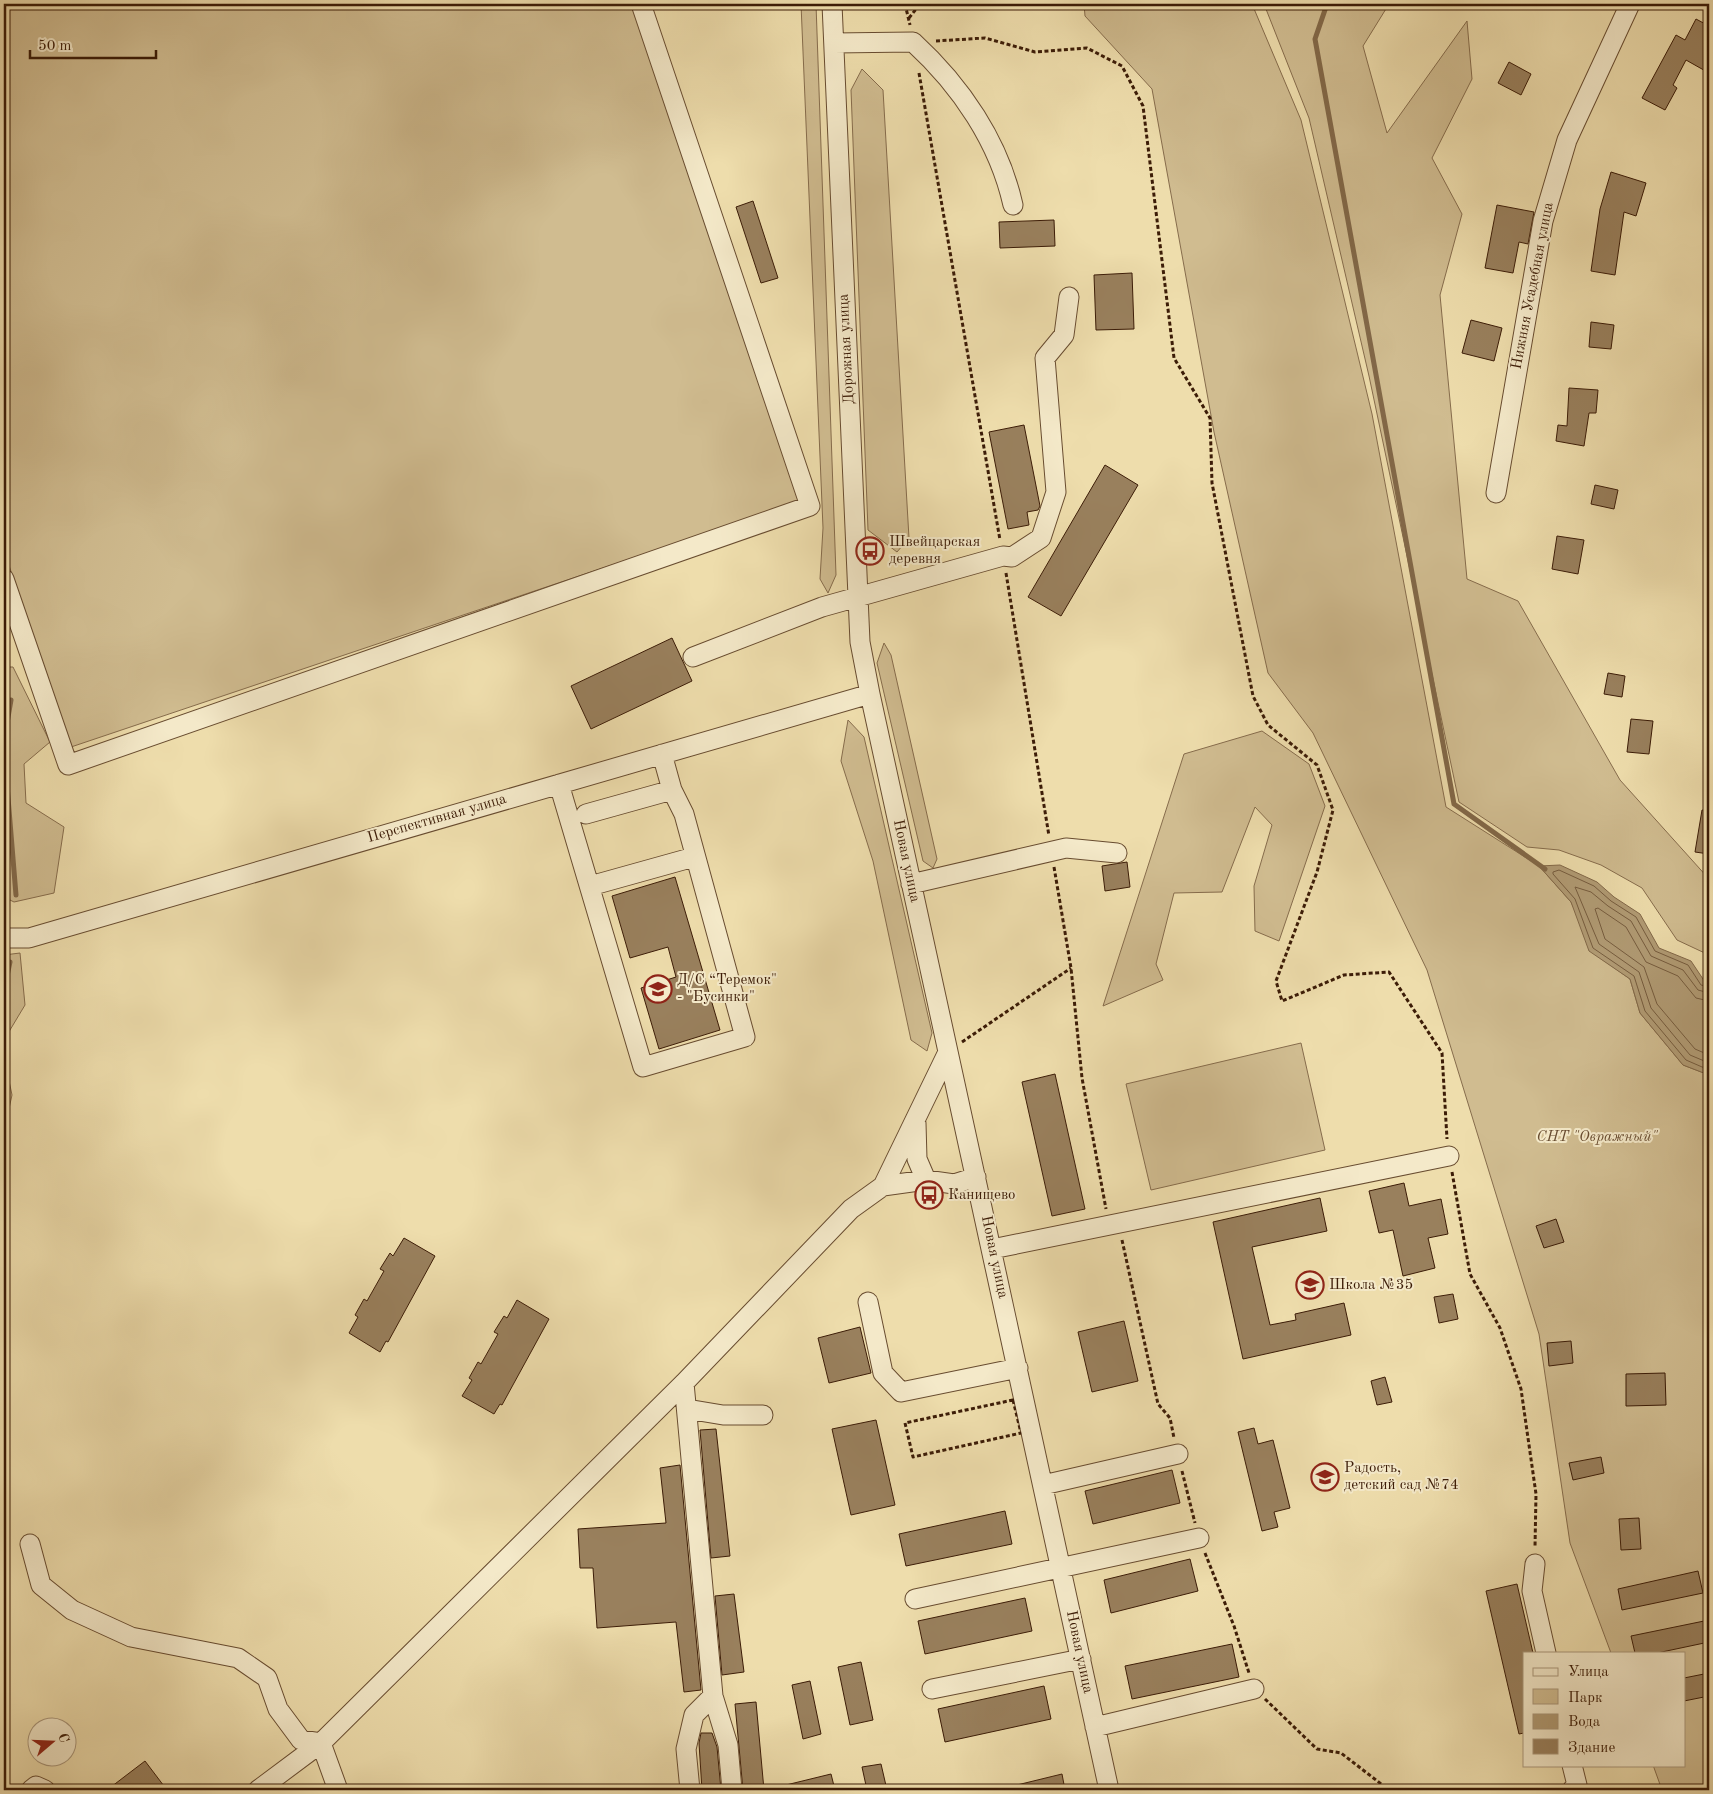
<svg xmlns="http://www.w3.org/2000/svg" width="1713" height="1794" font-family="'Old Standard TT',serif">
	<rect width="100%" height="100%" fill="#eeddac"/>
	<filter id="stains"><feTurbulence type="fractalNoise" baseFrequency=".004" numOctaves="4"/><feColorMatrix values="0 0 0 0 .2 0 0 0 0 .09 0 0 0 0 .02 0 0 0 .5 -.17"/></filter>
	<radialGradient id="worn" r=".72"><stop offset=".6" stop-color="#630" stop-opacity="0"/><stop offset="1" stop-color="#630" stop-opacity=".3"/></radialGradient>
	<path fill="#d0bc90" stroke="#866c4c" d="M4,4H634L802,501L71,747L4,551Z
		M801,4H816L836,575L828,593L820,579L823,528Z
		M1084,4H1252L1301,120L1372,414L1446,807L1539,866L1571,902L1596,955L1630,979L1640,1013L1683,1065L1709,1075V1790H1662L1653,1765H1684V1653H1611L1570,1543L1539,1334L1427,970L1313,733L1268,673L1214,432L1152,89L1085,16Z
		M1264,4H1389L1363,46L1387,133L1467,21L1472,79L1432,158L1462,214L1440,295L1467,579L1518,601L1620,780L1709,879V955L1677,940L1642,888L1601,865L1559,850L1527,847L1459,802L1369,376L1309,118Z
		M862,69L883,90L909,538L897,552L868,530L851,90Z
		M884,643L891,655L937,859L933,868L923,861L877,663Z
		M4,667H13L50,742L24,764L26,803L64,827L54,893L14,902L4,897Z
		M848,720L864,737L932,1033L927,1051L911,1040L873,861L841,761Z
		M1262,731L1309,764L1325,806L1279,941L1255,931L1254,886L1272,825L1255,807L1222,892L1174,893L1156,964L1163,980L1103,1006L1184,754Z
		M20,953L25,1005L4,1040V955Z
		M1301,1043L1325,1150L1151,1190L1126,1084Z
		M4,1057L12,1095L4,1131Z"/>
	<path fill="#b19b74" stroke="#826848" d="M1560,865L1597,882L1614,897L1640,914L1659,948L1691,961L1705,982H1709V1075L1683,1065L1640,1013L1630,979L1589,951L1571,902L1539,866Z"/>
	<g fill="none" stroke-linecap="round" stroke-linejoin="round">
		<path stroke="#765c3e" stroke-width="1" d="M1709,987L1701,985L1688,965L1655,951L1636,917L1611,901L1594,886L1559,870L1553,872V874L1575,899L1593,948L1634,976L1645,1011L1686,1060L1709,1070
			M1709,993L1698,990L1683,970L1651,956L1631,921L1608,906L1591,892L1575,887L1599,944L1639,972L1651,1008L1690,1055L1709,1063
			M1709,1001L1696,998L1678,976L1646,962L1626,927L1598,908L1595,909L1605,939L1644,967L1657,1004L1695,1049L1709,1055"/>
		<path stroke="#826848" stroke-width="5" d="M1327,4L1315,39L1454,804L1545,869
			M4,740L11,700
			M4,749L16,895
			M4,990L10,962"/>
	</g>
	<path fill="#99805d" stroke="#3c1c07" d="M1696,19L1709,26V73L1686,60L1673,85L1677,88L1665,110L1642,98L1676,35L1685,40Z
		M1509,62L1531,74L1521,95L1498,83Z
		M1611,172L1646,183L1636,216L1624,212L1615,275L1591,271L1600,209Z
		M753,201L778,278L761,283L736,207Z
		M1497,205L1534,212L1528,244L1519,242L1513,273L1485,268Z
		M1054,220L1055,246L1000,248L999,222Z
		M1132,273L1134,329L1096,330L1094,275Z
		M1471,320L1502,328L1494,361L1462,353Z
		M1591,322L1614,325L1611,349L1589,347Z
		M1569,388L1598,390L1596,413H1589L1584,446L1556,441L1558,425L1567,426Z
		M1024,425L1040,506L1038,510L1027,512L1029,525L1008,529L989,432Z
		M1105,465L1138,485L1061,616L1028,597Z
		M1595,485L1618,490L1614,509L1591,504Z
		M1557,536L1584,540L1578,574L1552,569Z
		M672,638L692,681L591,729L571,686Z
		M1608,673L1625,676L1622,697L1604,694Z
		M1631,719L1653,721L1649,754L1627,752Z
		M1702,810L1709,811V854L1695,852Z
		M1127,862L1130,887L1105,891L1102,866Z
		M675,877L720,1030L659,1049L641,988L676,977L668,947L630,958L612,896Z
		M1055,1074L1085,1209L1052,1216L1022,1082Z
		M1404,1183L1409,1206L1441,1199L1448,1234L1428,1238L1435,1268L1403,1276L1393,1230L1379,1233L1369,1191Z
		M1320,1198L1327,1231L1252,1247L1270,1325L1296,1320L1295,1314L1344,1303L1351,1335L1243,1359L1213,1222Z
		M1556,1219L1564,1242L1544,1248L1536,1226Z
		M404,1238L435,1256L388,1342L386,1341L380,1352L349,1333L358,1317L355,1315L364,1299L367,1301L384,1271L380,1269L390,1253L393,1256Z
		M1453,1294L1458,1319L1439,1323L1434,1297Z
		M517,1300L549,1319L502,1405L500,1404L494,1414L462,1396L472,1380L469,1378L478,1362L481,1364L498,1334L494,1332L504,1316L507,1318Z
		M1124,1321L1138,1381L1092,1392L1078,1332Z
		M860,1327L871,1373L829,1383L818,1338Z
		M1571,1341L1573,1363L1549,1366L1547,1343Z
		M1665,1373L1666,1405L1626,1406V1374Z
		M1385,1377L1392,1402L1377,1405L1371,1381Z
		M876,1420L895,1505L851,1515L832,1429Z
		M1254,1428L1258,1444L1273,1440L1290,1508L1274,1512L1278,1527L1262,1531L1238,1432Z
		M716,1429L730,1556L711,1558L700,1430Z
		M1601,1457L1604,1473L1573,1480L1569,1463Z
		M680,1465L701,1690L684,1692L676,1622L597,1628L593,1568H580L578,1529L666,1523L660,1468Z
		M1172,1470L1180,1503L1093,1524L1085,1491Z
		M1005,1511L1012,1544L906,1566L899,1534Z
		M1639,1518L1641,1549L1621,1550L1619,1519Z
		M1190,1559L1198,1591L1111,1613L1104,1580Z
		M1698,1571L1703,1593L1622,1610L1618,1589Z
		M1517,1584L1533,1653H1524V1733L1519,1734L1486,1591Z
		M734,1594L744,1672L722,1675L715,1596Z
		M1025,1598L1032,1631L925,1654L918,1621Z
		M1709,1620V1642L1657,1653H1635L1631,1636Z
		M1232,1644L1239,1677L1132,1699L1125,1666Z
		M861,1662L873,1720L850,1725L838,1667Z
		M1709,1673V1696L1684,1701V1678Z
		M810,1681L821,1734L803,1739L792,1685Z
		M1044,1686L1051,1719L945,1742L938,1709Z
		M756,1702L764,1790H743L735,1704Z
		M701,1733H712L717,1747L721,1790H702L699,1743Z
		M145,1761L167,1790H107Z
		M881,1764L887,1790H867L862,1767Z
		M831,1774L835,1790H787L786,1785Z
		M1062,1774L1065,1790H1017V1785Z"/>
	<g fill="none" stroke-linecap="round" stroke-linejoin="round">
		<g stroke="#684c30" stroke-width="21">
			<path id="minor" d="M832,4L860,642L870,694L1109,1790
				M834,43L913,42C961,86 999,142 1013,205
				M1496,493L1543,221L1567,140L1630,4
				M4,579L68,765L810,506L641,4
				M693,657L822,607L1003,556L1012,557L1041,538L1056,492L1045,358L1064,335L1069,297
				M559,784L643,1067L745,1037L684,814L672,790L662,754
				M586,814L672,790
				M911,884L1066,848L1117,853
				M590,886L694,857
				M4,938H29L870,694
				M916,1123L917,1159L926,1180
				M883,1186L926,1180L954,1184L976,1177
				M992,1249L1449,1156
				M868,1302L883,1373L901,1392L1018,1368
				M684,1383L713,1696L728,1745L732,1790
				M687,1409L723,1415H763
				M1043,1485L1178,1454
				M30,1544L41,1585L72,1610L131,1637L238,1658L267,1678L278,1709L301,1740L321,1743
				M1535,1564L1532,1591L1546,1653
				M915,1599L1199,1538
				M932,1689L1081,1659
				M1095,1727L1254,1689
				M1572,1765L1577,1785L1572,1790
				M31,1790L36,1786L45,1790
				M258,1790L321,1743
				M338,1790L321,1743L684,1383L851,1209L883,1186L948,1052
				M690,1790L686,1749L694,1715L713,1696"/>
		</g>
		<path stroke="#3c1c07" stroke-width="3" stroke-dasharray="4 2.5" stroke-linecap="butt" d="M905,4L910,25
			M1450,8V4
			M909,18L920,4
			M936,41L985,38L1035,52L1087,48L1122,66L1143,106L1174,358L1210,418L1212,483L1253,696L1268,725L1317,765L1333,810L1317,872L1276,981L1282,1001L1344,975L1389,972L1442,1053L1447,1139
			M919,73L1000,540
			M1006,573L1049,836
			M1054,867L1071,968L1082,1078L1106,1209
			M962,1042L1071,968
			M1452,1172L1470,1274L1500,1328L1521,1389L1536,1494L1535,1547
			M1122,1240L1158,1404L1170,1418L1174,1438
			M1013,1400L1021,1433L913,1457L905,1423Z
			M1182,1471L1195,1523
			M1205,1553L1234,1626L1249,1673
			M1265,1699L1317,1749L1341,1753L1389,1790"/>
		<use href="#minor" stroke="#f4e9c9" stroke-width="19"/>
	</g>
	<defs>
		<g id="bus-ring" transform="scale(1.4375)"><circle r="9.5" fill="#f4e9c9" stroke="#8f2418" stroke-width="1.5"/><path d="M-5-6H5V4H4V6H2V4H-2V6H-4V4H-5ZM-3.5-4V0h7V-4ZM-3.5 1.2v1.5H-2V1.2ZM2 1.2v1.5H3.5V1.2Z" fill="#8f2418"/></g>
		<g id="school-ring" transform="scale(1.4375)"><circle r="9.5" fill="#f4e9c9" stroke="#8f2418" stroke-width="1.5"/><path d="M0-5L7-2L0 1L-7-2ZM-4 1L0 2.5L4 1V4Q0 6-4 4Z" fill="#8f2418"/></g>
	</defs>
	<g fill-rule="evenodd">
		<use href="#bus-ring" x="870" y="551"/>
		<use href="#school-ring" x="658" y="989"/>
		<use href="#bus-ring" x="929" y="1195"/>
		<use href="#school-ring" x="1310" y="1285"/>
		<use href="#school-ring" x="1325" y="1477"/>
	</g>
	<g text-anchor="middle" dominant-baseline="central" stroke-width="4" stroke-linejoin="round" paint-order="stroke">
		<g font-size="15" fill="#3c1c07" stroke="#f4e9c9">
			<text transform="translate(1533 286) rotate(-79)">Нижняя Усадебная улица</text>
			<text transform="translate(847 349) rotate(-93)">Дорожная улица</text>
			<text transform="translate(437 819) rotate(-16)">Перспективная улица</text>
			<text transform="translate(906 861) rotate(78)">Новая улица</text>
			<text transform="translate(994 1257) rotate(78)">Новая улица</text>
			<text transform="translate(1079 1652) rotate(78)">Новая улица</text>
		</g>
		<g font-size="15" fill="#3c1c07" stroke="#f4e9c9" text-anchor="start">
			<text x="889" y="542">Швейцарская<tspan x="889" dy="17">деревня</tspan></text>
			<text x="677" y="980">Д/С “Теремок"<tspan x="677" dy="17">- "Бусинки"</tspan></text>
			<text x="948" y="1195">Канищево</text>
			<text x="1329" y="1285">Школа №35</text>
			<text x="1344" y="1468">Радость,<tspan x="1344" dy="17">детский сад №74</tspan></text>
		</g>
		<g font-size="15" font-style="italic" fill="#684c30" stroke="#f4e9c9">
			<text x="1597" y="1137">СНТ "Овражный"</text>
		</g>
	</g>
	<rect width="1713" height="1794" fill="none" stroke="#eeddac" stroke-width="20"/>
	<rect x="5" y="5" width="1703" height="1784" fill="none" stroke="#3c1c07" stroke-width="2.5"/>
	<rect x="10" y="10" width="1693" height="1774" fill="none" stroke="#3c1c07"/>
	<rect x="1523" y="1652" width="162" height="115" fill="#f4e9c9" stroke="#aa977b"/>
	<rect x="1533" y="1668" width="25" height="8" fill="#f4e9c9" stroke="#aa977b"/>
	<text x="1568" y="1676" font-size="15" fill="#3c1c07">Улица</text>
	<rect x="1533" y="1689" width="25" height="15" fill="#d0bc90" stroke="#aa977b"/>
	<text x="1568" y="1702" font-size="15" fill="#3c1c07">Парк</text>
	<rect x="1533" y="1714" width="25" height="15" fill="#b19b74" stroke="#aa977b"/>
	<text x="1568" y="1726" font-size="15" fill="#3c1c07">Вода</text>
	<rect x="1533" y="1739" width="25" height="15" fill="#99805d" stroke="#aa977b"/>
	<text x="1568" y="1752" font-size="15" fill="#3c1c07">Здание</text>
	<g transform="translate(52 1742) rotate(71)"><circle r="24" fill="#f4e9c9" stroke="#aa977b"/>
	<path d="M0-4L9 19L0 12L-9 19Z" fill="#8f2418"/>
	<text y="-8" font-size="14" font-weight="bold" text-anchor="middle" fill="#3c1c07">С</text>
	</g>
	<path d="M30 50v8h126v-8" fill="none" stroke="#3c1c07" stroke-width="2.5"/>
	<text x="38" y="50" font-size="15" fill="#3c1c07" stroke="#f4e9c9" stroke-width="4" paint-order="stroke">50 m</text>
	<rect width="100%" height="100%" filter="url(#stains)"/>
	<rect width="100%" height="100%" fill="url(#worn)"/>
</svg>
